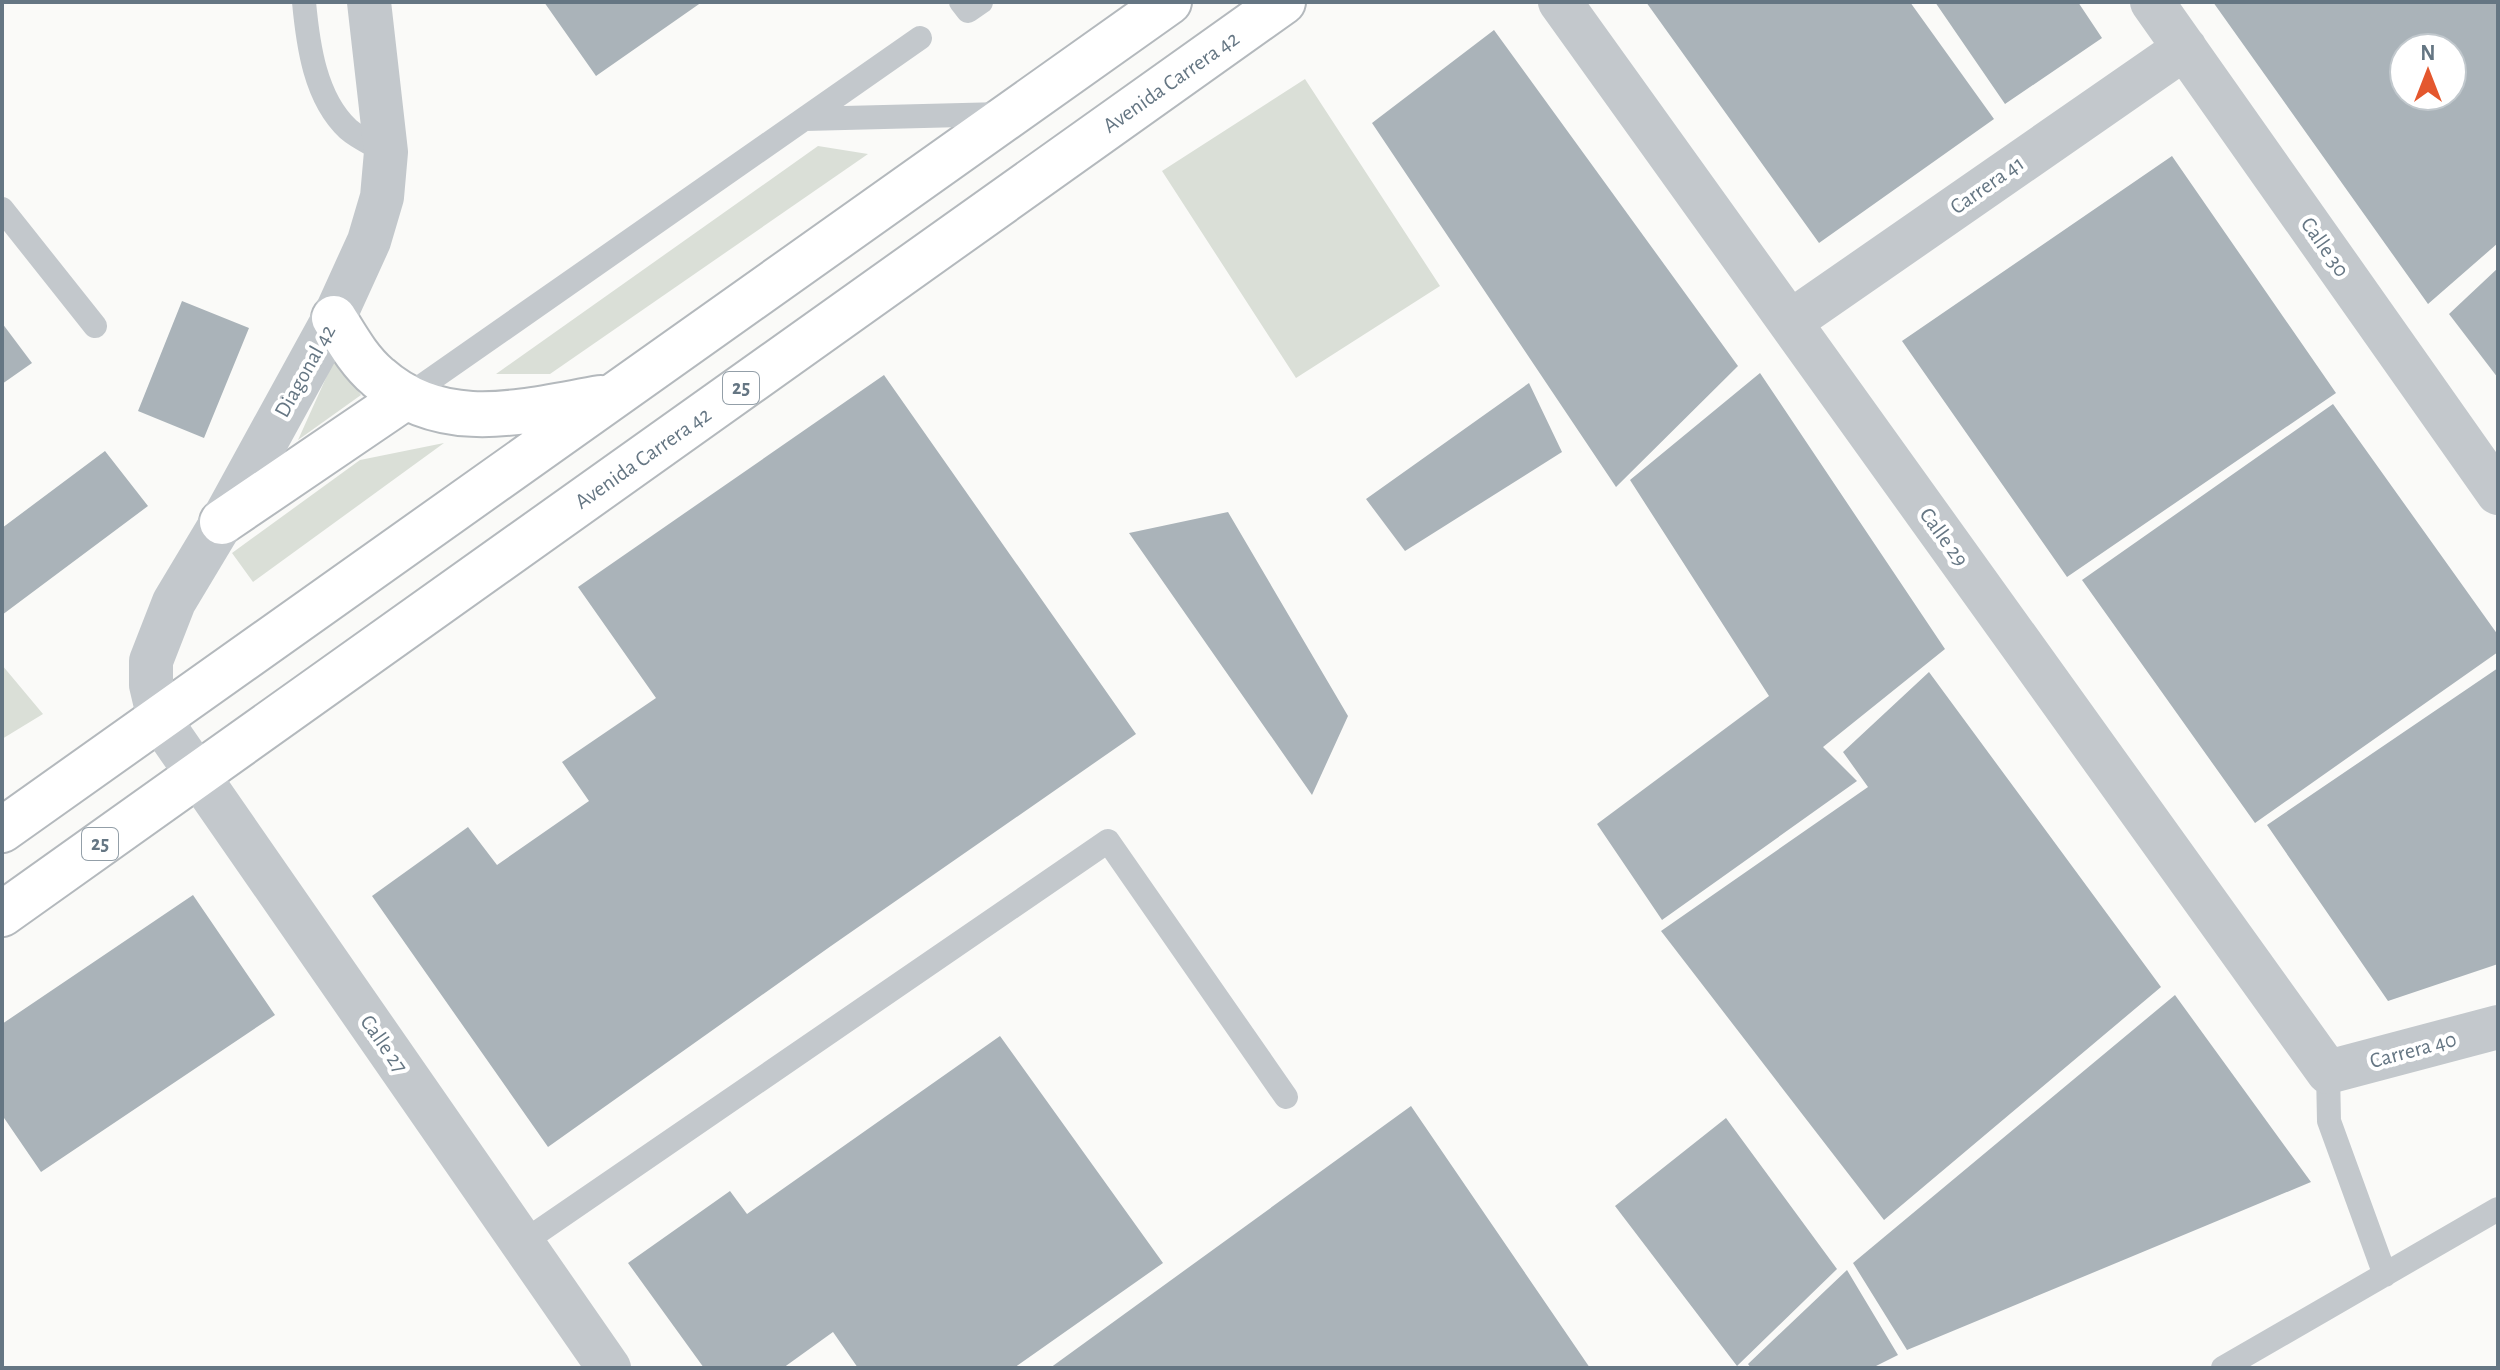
<svg xmlns="http://www.w3.org/2000/svg" width="2500" height="1370" font-family="'Alegreya Sans',sans-serif">
	<rect width="100%" height="100%" fill="#fafaf8"/>
	<path fill="#dadfd7" d="M1305,79L1440,286L1296,378L1162,171Z
		M818,146L868,154L550,374H496Z
		M335,358L361,395L298,440Z
		M444,443L253,582L232,553L360,460Z
		M2,665L43,714L2,739Z"/>
	<path fill="#aab3b9" fill-rule="evenodd" d="M544,2H702L596,76Z
		M1646,2H1910L1994,119L1819,243Z
		M1935,2H2078L2102,38L2005,104Z
		M2213,2H2498V243L2428,304ZM2404,48H2452V96H2404Z
		M1494,30L1738,366L1616,487L1372,123Z
		M2172,156L2336,393L2067,577L1902,341Z
		M2498,268V378L2449,314Z
		M182,301L249,328L204,438L138,411Z
		M2,323L32,363L2,384Z
		M1760,373L1945,649L1823,747L1857,781L1662,920L1597,824L1769,696L1630,480Z
		M884,375L1136,734L831,946L548,1147L372,896L468,827L497,865L589,801L562,762L656,698L578,587Z
		M1529,383L1562,452L1405,551L1366,499Z
		M2333,404L2498,635V652L2255,823L2082,580Z
		M105,451L148,506L2,615V528Z
		M1228,512L1348,716L1312,795L1129,533Z
		M2498,668V964L2388,1001L2267,825Z
		M1929,672L2161,987L1884,1220L1661,931L1868,787L1843,752Z
		M193,895L275,1015L41,1172L2,1115V1024Z
		M2175,995L2311,1182L1907,1350L1853,1263Z
		M1000,1036L1163,1263L1014,1368H858L833,1332L783,1368H704L628,1263L730,1191L747,1214Z
		M1411,1106L1590,1368H1050Z
		M1726,1118L1837,1269L1737,1366L1615,1206Z
		M1847,1270L1898,1355L1872,1368H1751L1748,1364Z"/>
	<g fill="none" stroke-linecap="round" stroke-linejoin="round">
		<g stroke="#b4b9bd" stroke-width="48">
			<path id="trunk" d="M334,318C347,339 359,361 378,377C443,435 524,411 601,398
				M222,522L406,397
				M2,830L1169,2
				M2,914L1283,2"/>
		</g>
		<path stroke="#c3c8cc" stroke-width="24" d="M304,2C308,45 315,98 348,129C358,138 374,145 386,152
			M961,2L968,11L981,2
			M805,119L1002,114
			M2,209L95,326
			M406,397L920,38
			M2328,1072L2329,1121L2385,1275
			M522,1243L1108,841L1286,1097
			M2223,1368L2498,1209"/>
		<path stroke="#c3c8cc" stroke-width="44" d="M369,2L386,152L382,197L369,241L334,318L222,522L174,602L151,661V685L159,719L609,1368
			M1560,2L2328,1072L2498,1027
			M2152,2L2498,493
			M1790,322L2185,48"/>
		<use href="#trunk" stroke="#fff" stroke-width="44"/>
	</g>
	<g text-anchor="middle" dominant-baseline="central" stroke-width="8" stroke-linejoin="round" paint-order="stroke">
		<g fill="#fff" stroke="#939fa8" stroke-width="2">
			<rect x="723" y="372" width="36" height="32" rx="6"/>
			<rect x="82" y="828" width="36" height="32" rx="6"/>
		</g>
		<g font-size="20" font-weight="bold" fill="#657683">
			<text x="741" y="388">25</text>
			<text x="100" y="844">25</text>
		</g>
		<g font-size="22" fill="#657683" stroke="#fff">
			<text transform="translate(1171 82) rotate(-35)">Avenida Carrera 42</text>
			<text transform="translate(1987 185) rotate(-35)">Carrera 41</text>
			<text transform="translate(2325 247) rotate(55)">Calle 30</text>
			<text transform="translate(305 371) rotate(-61)">Diagonal 42</text>
			<text transform="translate(643 458) rotate(-35)">Avenida Carrera 42</text>
			<text transform="translate(1944 537) rotate(54)">Calle 29</text>
			<text transform="translate(384 1044) rotate(55)">Calle 27</text>
			<text transform="translate(2413 1050) rotate(-15)">Carrera 40</text>
		</g>
	</g>
	<rect width="2500" height="1370" fill="none" stroke="#657683" stroke-width="8"/>
	<g transform="translate(2428 72)"><circle r="38" fill="#ffffff" stroke="#c1c8cd" stroke-width="2"/>
	<path d="M0-6L14 30L0 20L-14 30Z" fill="#e4572e"/>
	<text y="-12" font-size="22" font-weight="bold" text-anchor="middle" fill="#657683">N</text>
	</g>
</svg>
